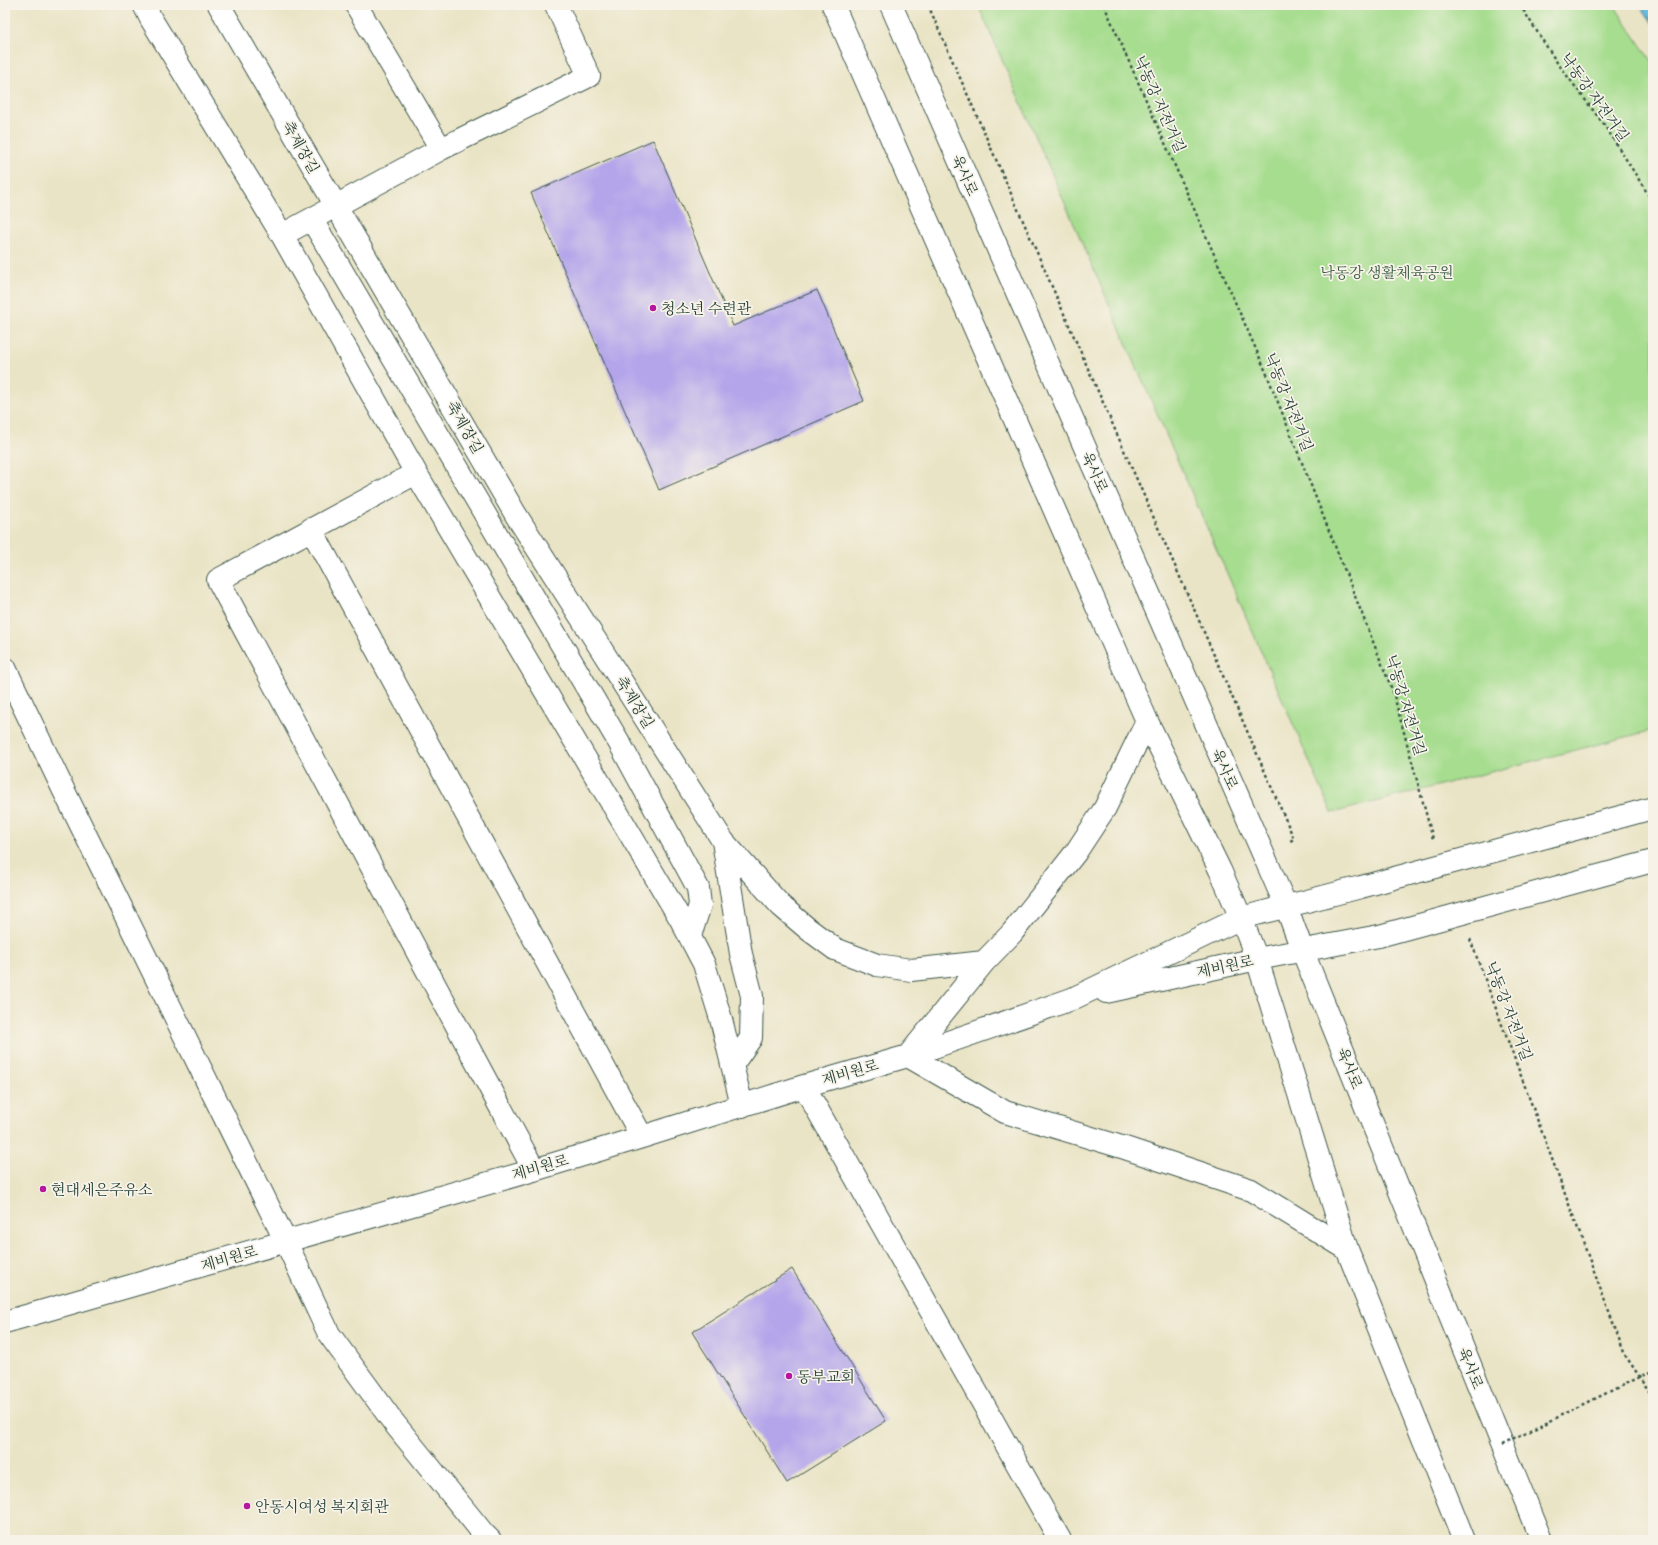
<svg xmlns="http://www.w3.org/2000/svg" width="1658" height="1545" font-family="'Gentium Book Plus','Noto Serif KR',serif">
	<rect width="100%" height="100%" fill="#f7f3e8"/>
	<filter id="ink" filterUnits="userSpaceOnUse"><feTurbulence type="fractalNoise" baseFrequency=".025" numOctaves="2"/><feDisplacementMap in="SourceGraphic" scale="8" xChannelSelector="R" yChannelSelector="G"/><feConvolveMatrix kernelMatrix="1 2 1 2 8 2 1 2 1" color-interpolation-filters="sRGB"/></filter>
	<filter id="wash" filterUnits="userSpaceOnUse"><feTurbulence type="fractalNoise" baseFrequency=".012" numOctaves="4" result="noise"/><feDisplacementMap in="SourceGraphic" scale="16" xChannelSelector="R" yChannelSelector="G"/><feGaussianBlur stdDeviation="0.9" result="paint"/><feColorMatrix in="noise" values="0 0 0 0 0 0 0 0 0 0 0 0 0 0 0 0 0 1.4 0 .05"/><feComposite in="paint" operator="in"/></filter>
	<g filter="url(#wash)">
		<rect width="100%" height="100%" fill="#eae4c6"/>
		<path fill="#a6dd8e" stroke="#628d61" d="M978,5H1614L1653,64V730L1332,813Z"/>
		<path fill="#67bee4" stroke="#437e8c" d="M1640,5H1653V24Z"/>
		<g id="blocks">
			<path fill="#b4a5ea" d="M653,140L733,326L817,290L864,401L659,490L531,193Z
				M792,1269L886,1421L787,1483L692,1332Z"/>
		</g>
	</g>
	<g filter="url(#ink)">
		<use href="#blocks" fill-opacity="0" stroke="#3d564a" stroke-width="1"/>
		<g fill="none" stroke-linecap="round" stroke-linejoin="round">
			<g stroke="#3d564a" stroke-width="24">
				<path id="minor" d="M144,5L151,19L282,235L416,473L681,920L704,964L721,1019L742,1106
					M219,5L516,515L723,841L781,906L808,929L835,949L877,965L911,970L984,962
					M356,5L441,149
					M833,5L1147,721L1220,870L1241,918L1257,959L1347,1249L1464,1540
					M891,5L1286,906L1303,952L1541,1540
					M312,220L620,744L698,888L700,905L690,936
					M282,235L441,149L589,76L556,5
					M416,473L218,580L534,1170
					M311,529L642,1137
					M5,668L65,793L286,1242L329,1334L394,1423L483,1533L490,1540
					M1147,721L1105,808L1076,852L1012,933L984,962L908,1056L1005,1112L1125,1148L1251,1190L1347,1249
					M723,841L741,954L752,996L751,1038L732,1065
					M1106,992L1257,959L1379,936
					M804,1086L1060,1540
					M5,1322L534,1170L642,1137L804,1086L908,1056L1072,999L1241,918L1361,887"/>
			</g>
			<path stroke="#3d564a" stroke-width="2.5" stroke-dasharray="3 3" stroke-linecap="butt" d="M928,5L1197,616L1294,839L1288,842
				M1104,5L1266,372L1393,692L1433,839
				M1520,5L1556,61L1605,126L1653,202
				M1470,939L1625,1355L1653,1397"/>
			<use href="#minor" stroke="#fff" stroke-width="22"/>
			<g stroke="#3d564a" stroke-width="24" stroke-linecap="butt">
				<path id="minor-bridge" d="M1361,887L1653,808
					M1379,936L1653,861"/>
			</g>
			<path stroke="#3d564a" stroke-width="2.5" stroke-dasharray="3 3" stroke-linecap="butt" d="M1502,1445L1653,1370"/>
			<use href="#minor-bridge" stroke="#fff" stroke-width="22"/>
		</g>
	</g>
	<g fill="#b5179e" stroke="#f7f3e8" stroke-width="1.5">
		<circle cx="653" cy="308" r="4"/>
		<circle cx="43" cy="1189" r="4"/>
		<circle cx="789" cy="1376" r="4"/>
		<circle cx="247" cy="1506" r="4"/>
	</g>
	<g text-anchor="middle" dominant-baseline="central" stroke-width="3.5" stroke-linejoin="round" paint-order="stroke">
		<g font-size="15" fill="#1f3d34" stroke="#f7f3e8">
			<text transform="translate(1595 97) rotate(54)">낙동강 자전거길</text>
			<text transform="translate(1160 104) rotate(66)">낙동강 자전거길</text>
			<text transform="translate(301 147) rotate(60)">축제장길</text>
			<text transform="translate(965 175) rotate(66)">육사로</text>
			<text transform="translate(1289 402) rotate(68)">낙동강 자전거길</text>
			<text transform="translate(465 427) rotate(60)">축제장길</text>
			<text transform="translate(1095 472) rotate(66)">육사로</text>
			<text transform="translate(635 702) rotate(58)">축제장길</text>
			<text transform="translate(1406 705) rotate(73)">낙동강 자전거길</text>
			<text transform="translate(1225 769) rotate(66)">육사로</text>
			<text transform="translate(1225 966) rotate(-12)">제비원로</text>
			<text transform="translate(1509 1011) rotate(69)">낙동강 자전거길</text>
			<text transform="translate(1350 1068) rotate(68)">육사로</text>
			<text transform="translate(850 1072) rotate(-16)">제비원로</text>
			<text transform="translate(540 1167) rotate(-16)">제비원로</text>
			<text transform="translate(229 1258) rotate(-16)">제비원로</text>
			<text transform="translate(1471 1368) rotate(68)">육사로</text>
		</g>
		<g font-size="15" fill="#3a5d46" stroke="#f7f3e8">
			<text x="1387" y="272">낙동강 생활체육공원</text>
		</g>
		<g font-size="15" fill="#1f3d34" stroke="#f7f3e8" text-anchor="start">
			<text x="661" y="308">청소년 수련관</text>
			<text x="51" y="1189">현대세은주유소</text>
			<text x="797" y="1376">동부교회</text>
			<text x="255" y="1506">안동시여성 복지회관</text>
		</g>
	</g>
	<rect width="1658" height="1545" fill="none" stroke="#f7f3e8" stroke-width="20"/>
</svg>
